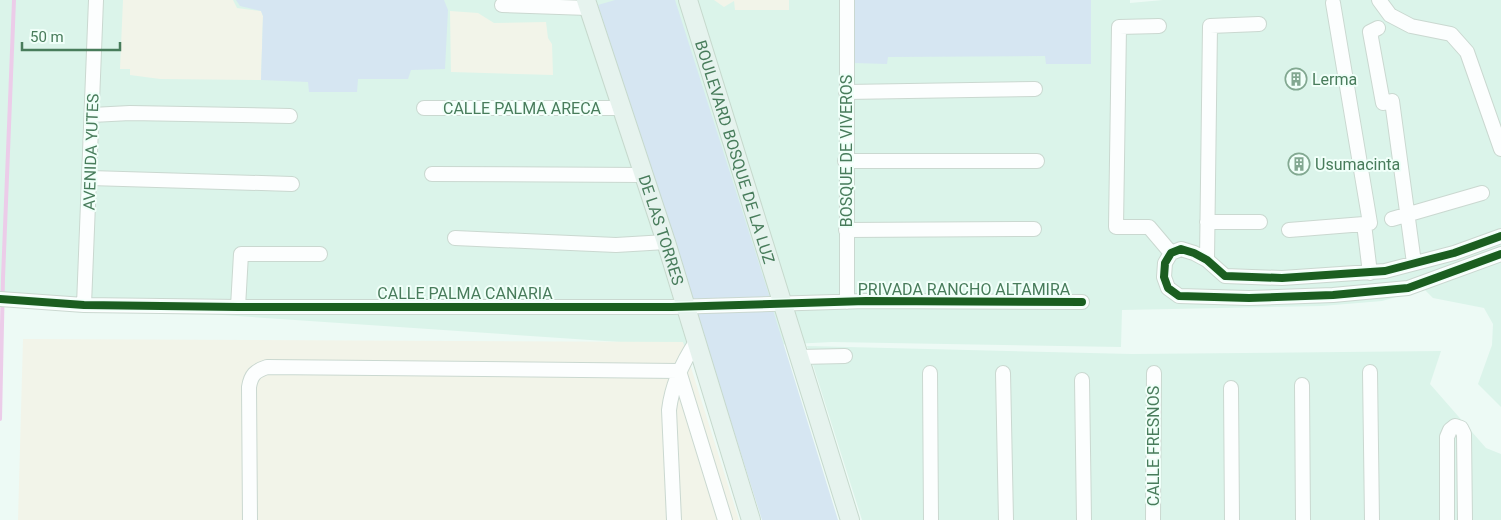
<svg xmlns="http://www.w3.org/2000/svg" width="1501" height="520" font-family="Roboto,sans-serif">
	<rect width="100%" height="100%" fill="#edfaf5"/>
	<path fill="#dbf4ea" d="M0,0H1130V3L1163,0H1501V407L1478,384L1492,345L1493,324L1484,308L1433,298L1424,289L1382,301L1322,306L1122,310L1121,347L832,342L709,348L0,300Z
		M807,346L1132,354L1441,351L1430,384L1486,448L1501,454V520H862Z"/>
	<path fill="#f2f4e9" d="M123,0H233L237,8L261,11L263,16L261,80L160,79L130,75V69H120Z
		M714,0H789V10H735L734,1L724,7Z
		M450,11L478,13L494,23L546,22L548,38L552,44L553,75L451,72Z
		M23,339L683,342L739,520H18Z"/>
	<path fill="#d6e6f2" d="M236,0H444L448,10L445,69L411,70L408,79H358L357,92H309L308,82L261,80L263,16L261,11L240,6Z
		M615,0H675L770,298L692,299L598,5Z
		M855,0H1091V64H1046L1045,56L888,57L887,64L854,63Z
		M773,310L838,520H762L697,315L698,312Z"/>
	<g fill="none" stroke-linecap="round" stroke-linejoin="round">
		<path stroke="#eccce9" stroke-width="4" d="M0,419L3,278L14,0"/>
		<g stroke="#cad8d0" stroke-width="16">
			<path id="minor" d="M1379,0L1390,15L1411,26L1451,34L1467,52L1501,149
				M1333,3L1370,223L1364,224L1370,273
				M502,5L588,8
				M1159,26L1119,27L1116,227H1149L1171,253
				M1378,28L1370,32L1383,103L1392,101L1414,263
				M846,92L1035,89
				M424,108H621
				M92,115L130,113L290,116
				M845,161H1037
				M432,174L644,175
				M90,178L292,184
				M1392,219L1482,193
				M1207,222H1260
				M846,230L1034,229
				M1289,230L1364,224
				M1501,236L1454,253L1385,271L1282,278L1225,276L1207,260L1194,253L1181,249L1171,253L1165,263L1164,277L1168,288L1179,296L1249,298L1333,295L1408,288L1501,254
				M455,238L616,245L666,242
				M1207,260L1210,26L1259,24
				M0,299L84,305L238,307H672L866,301L1082,302
				M847,302V0
				M84,305L96,0
				M238,307L241,254H320
				M800,357L845,356
				M679,371L725,520
				M1370,372L1372,520
				M930,373L931,520
				M1003,373L1006,520
				M1082,380L1084,520
				M1302,385L1303,520
				M1231,388L1232,520
				M250,520L249,387C251,375 255,371 267,367L679,371
				M674,520L669,410C672,385 682,363 696,342
				M1153,520L1154,373
				M1447,520V437L1450,430L1455,426L1461,428L1464,434L1465,520"/>
		</g>
		<g stroke="#c6d9cd" stroke-width="20">
			<g id="major">
				<path id="s1" d="M586,0L666,242L751,520"/>
				<path id="s2" d="M688,0L850,520"/>
			</g>
		</g>
		<use href="#minor" stroke="#fcfefe" stroke-width="14"/>
		<use href="#major" stroke="#e6f3ee" stroke-width="18"/>
		<g stroke="#f0fff9" stroke-width="11">
			<path id="cycleway" d="M1501,236L1454,253L1385,271L1282,278L1225,276L1207,260L1194,253L1181,249L1171,253L1165,263L1164,277L1168,288L1179,296L1249,298L1333,295L1408,288L1501,254
				M0,299L84,305L238,307H672L866,301L1082,302"/>
		</g>
		<use href="#cycleway" stroke="#1b5e20" stroke-width="8"/>
	</g>
	<defs>
		<g id="building-ring" transform="scale(1.125)"><circle r="9.5" fill="#f0fff9" stroke="#82a891" stroke-width="1.5"/><path d="M-4-6H4V6H1V3H-1V6H-4ZM-2.5-4.3h1.7v1.8h-1.7ZM.8-4.3h1.7v1.8H.8ZM-2.5-1h1.7V.8h-1.7ZM.8-1h1.7V.8H.8Z" fill="#82a891"/></g>
	</defs>
	<g fill-rule="evenodd">
		<use href="#building-ring" x="1296" y="79"/>
		<use href="#building-ring" x="1299" y="164"/>
	</g>
	<g text-anchor="middle" dominant-baseline="central" stroke-width="4" stroke-linejoin="round" paint-order="stroke">
		<g font-size="16" fill="#487c5b" stroke="#f0fff9" text-anchor="start">
			<text x="1312" y="79">Lerma</text>
			<text x="1315" y="164">Usumacinta</text>
		</g>
		<g font-size="16" fill="#487c5b" stroke="#f0fff9">
			<text x="522" y="108">CALLE PALMA ARECA</text>
			<text transform="translate(846 151) rotate(-90)">BOSQUE DE VIVEROS</text>
			<text transform="translate(91 152) rotate(-88)">AVENIDA YUTES</text>
			<text stroke="none"><textPath href="#s2" startOffset="159">BOULEVARD BOSQUE DE LA LUZ</textPath></text>
			<text stroke="none"><textPath href="#s1" startOffset="242">DE LAS TORRES</textPath></text>
			<text x="964" y="289">PRIVADA RANCHO ALTAMIRA</text>
			<text x="465" y="293">CALLE PALMA CANARIA</text>
			<text transform="translate(1153 446) rotate(-90)">CALLE FRESNOS</text>
		</g>
	</g>
	<path d="M22 42v8h98v-8" fill="none" stroke="#487c5b" stroke-width="2.5"/>
	<text x="30" y="42" font-size="15" fill="#487c5b" stroke="#f0fff9" stroke-width="4" paint-order="stroke">50 m</text>
</svg>
